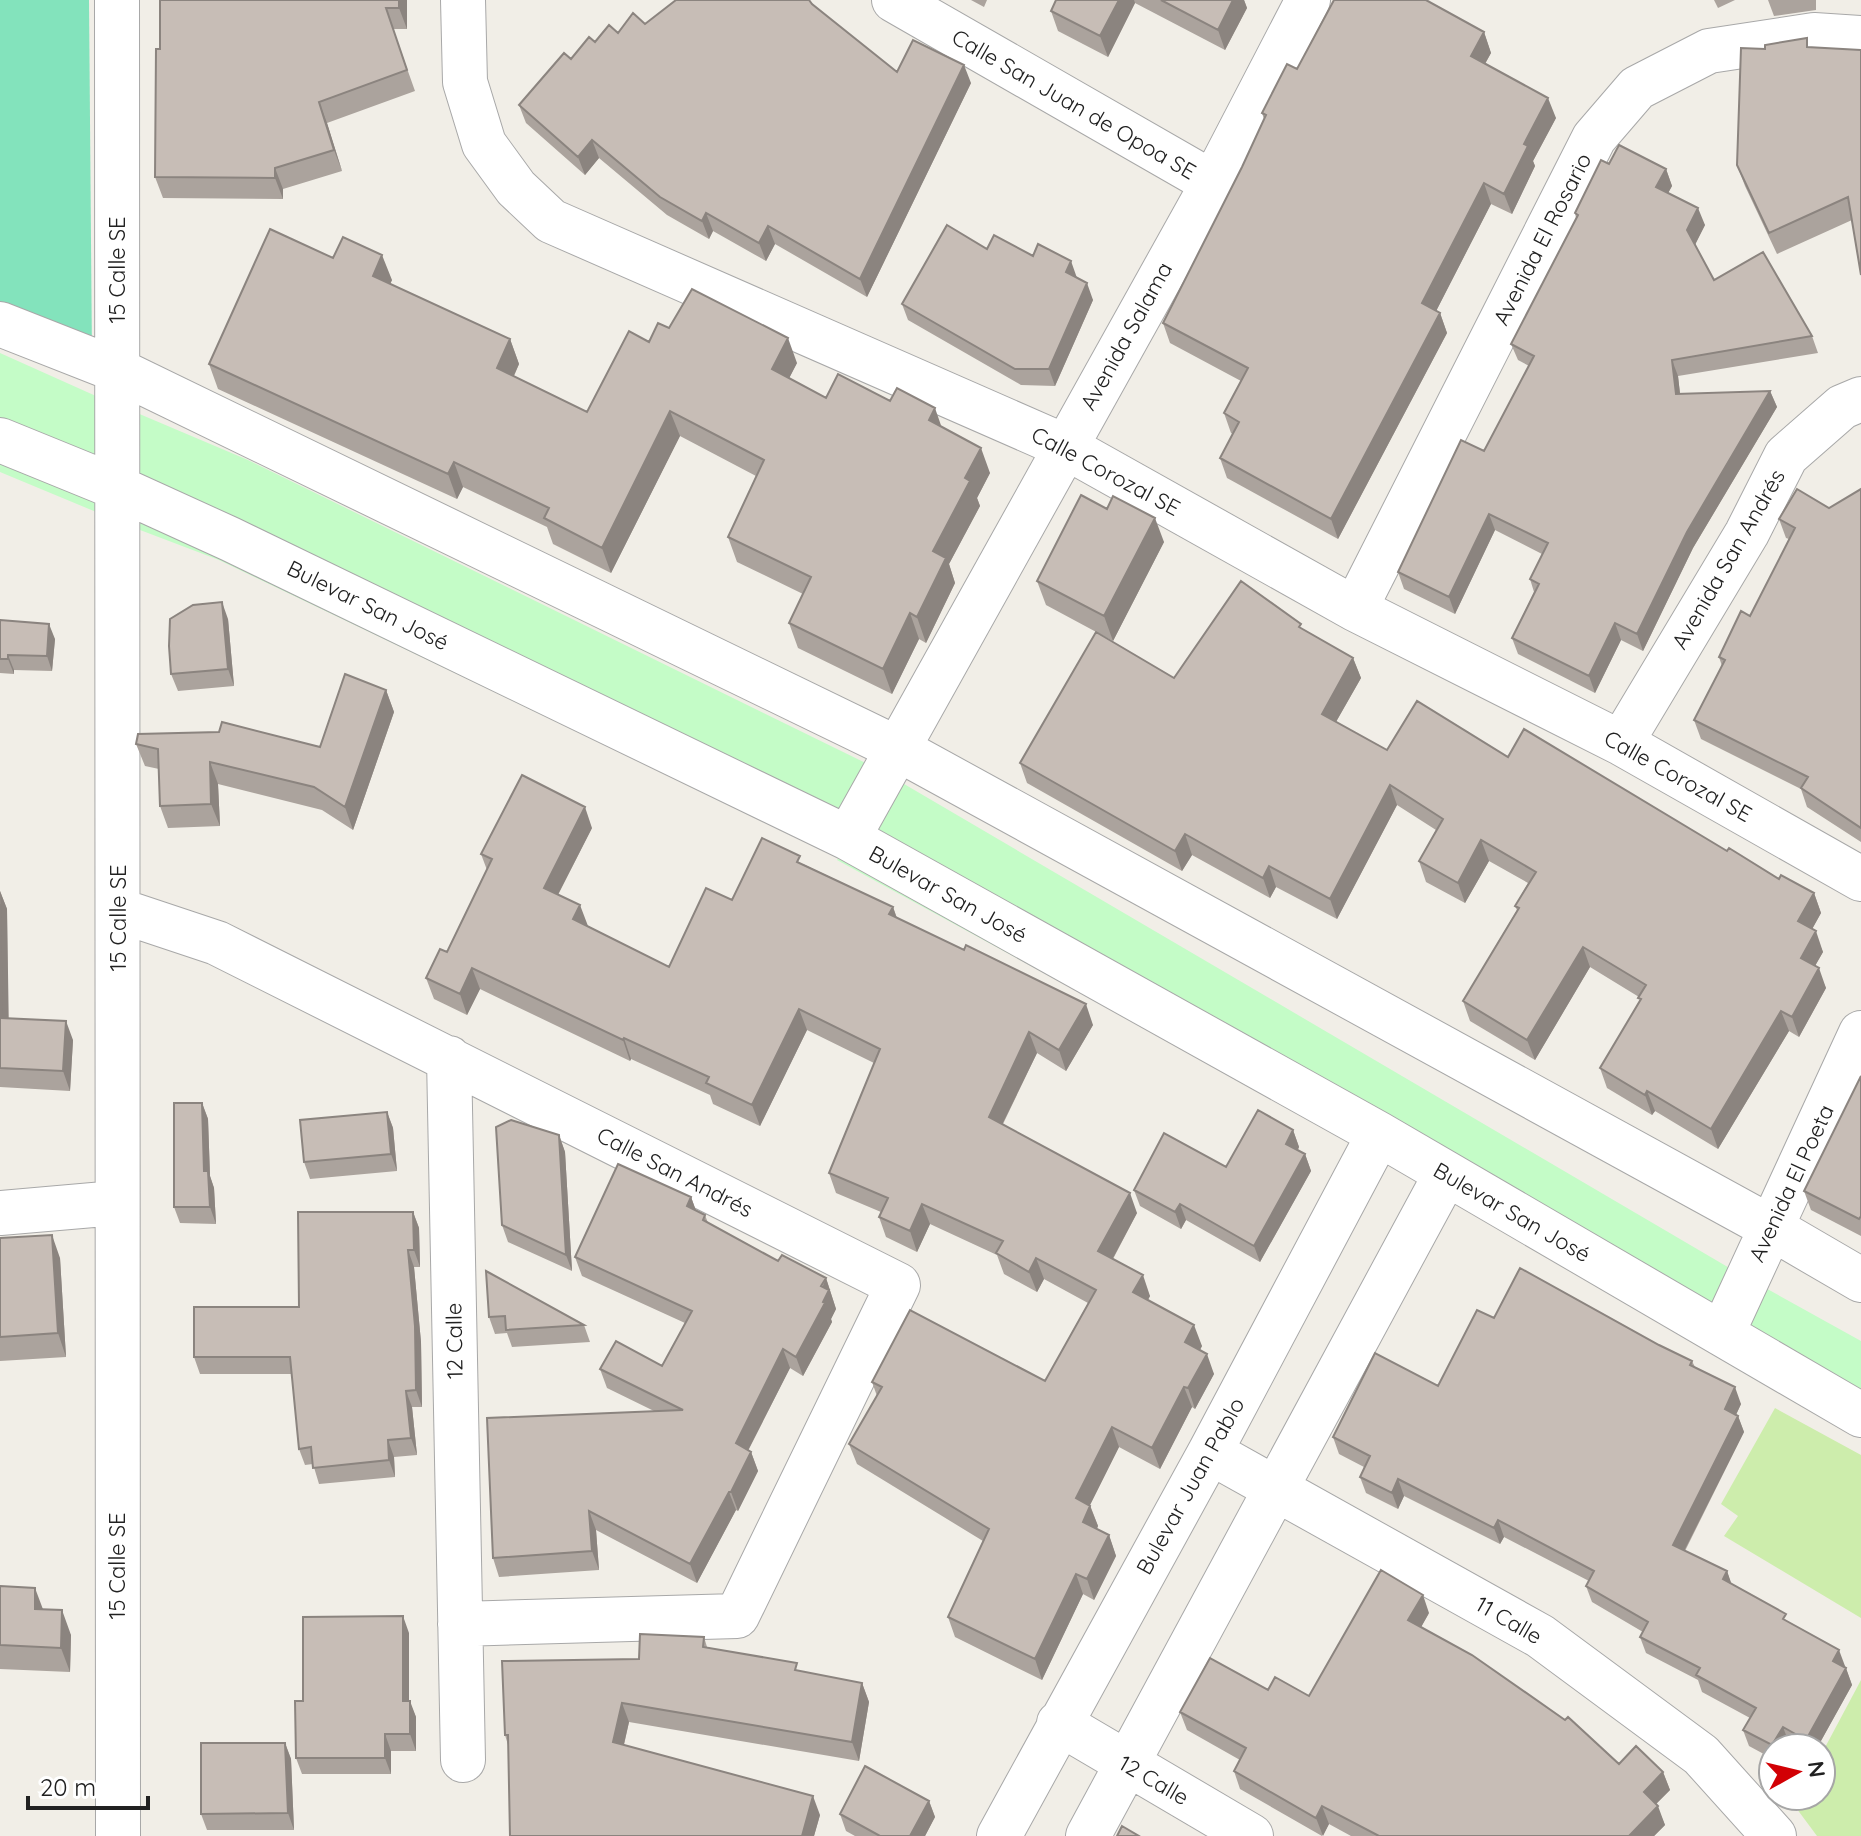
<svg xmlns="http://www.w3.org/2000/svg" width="1861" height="1836" font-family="Quicksand,sans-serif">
	<rect width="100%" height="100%" fill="#f1eee7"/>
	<path fill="#cdedac" d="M1775,1408L1861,1455V1618L1724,1536L1738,1516L1721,1504Z
		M1861,1680V1836H1817L1794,1805L1799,1796H1821V1755Z"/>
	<path fill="#c4fcc7" d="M0,353L116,405L113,519L0,472Z
		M123,407L248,460L886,773L835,855L219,560L119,522Z
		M887,774L1726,1266L1861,1341V1419L837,860Z"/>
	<path fill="#83e3bc" d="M0,0H89L92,359L0,319Z"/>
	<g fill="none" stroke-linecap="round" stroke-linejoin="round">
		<g stroke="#a8a8a8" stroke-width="46">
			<path id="minor" d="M117,0L118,1836
				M463,0L465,82L484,144L516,188L551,221L1064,446L1355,609L1621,743L1861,879
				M894,0L1213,183
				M0,324L117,370L898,749L1770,1227L1861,1280
				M0,440L118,488L230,539L848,838L1379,1134L1861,1415
				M1355,609L1594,138L1637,88L1709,51L1814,35L1861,38
				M1621,743L1747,533L1786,456L1842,407L1861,399
				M848,838L1213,183L1308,0
				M118,910L217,943L898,1285L737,1616L460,1624
				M449,1058L463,1760
				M0,1213L116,1203
				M1722,1334L1861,1033
				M1210,1452L1540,1636L1701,1755L1774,1836
				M1059,1723L1251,1836
				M999,1836L1210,1452L1379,1134
				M1088,1836L1446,1174"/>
		</g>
		<use href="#minor" stroke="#fff" stroke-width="44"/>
	</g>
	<path fill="#aba39d" d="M160,0H407V29H393L415,91L327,123L342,171L283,189V199L163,198L155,177L160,49Z
		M971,0H987L984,7Z
		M1056,0H1244L1247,8L1225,50L1135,3L1108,57L1058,31L1051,11Z
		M1714,0H1735L1718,8Z
		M1768,0H1816V10L1774,16Z
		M812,4L897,72L971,83L867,297L775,244L766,261L713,231L709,239L667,215L599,158L585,175L526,123L519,105L571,59L595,42L645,24Z
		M1484,32L1491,53L1485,64L1556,118L1533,161L1535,166L1512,214L1491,204L1436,311L1440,313L1447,333L1338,539L1227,478L1220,458L1233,434L1231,433L1224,413L1241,381L1170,343L1163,323L1242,167L1264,119L1262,113L1297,69Z
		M1810,47L1861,50L1852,220L1777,254L1745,186L1737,165L1765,49Z
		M1609,164L1666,169L1672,186L1668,193L1705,225L1695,244L1714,280L1812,336L1818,353L1678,376L1680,394L1770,391L1777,407L1693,548L1643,651L1621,640L1595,693L1518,654L1512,638L1534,592L1530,579L1542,554L1495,530L1455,614L1404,589L1398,572L1484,451L1529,366L1518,360L1511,344L1576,218L1575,213Z
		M987,249L1077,278L1093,300L1055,386L1021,385L908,320L902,304Z
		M333,258L392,280L390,284L510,339L519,364L514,376L587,412L649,342L669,328L797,363L789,378L826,398L942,427L990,473L977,498L980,506L949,564L955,583L926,643L919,639L892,694L798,648L789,623L803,594L737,562L728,537L756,476L680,436L611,573L553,544L547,527L463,487L457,499L218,389L209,364Z
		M1861,489V842L1807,807L1801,789L1701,739L1694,720L1722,666L1719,657L1750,616L1789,539L1786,538L1779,519L1829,508Z
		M1107,509L1164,542L1113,641L1046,605L1037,581Z
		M228,619L234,686L178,691L171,674Z
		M0,620L55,639L52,671L14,670V674L0,673Z
		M1303,629L1353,658L1361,678L1336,722L1387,750L1508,757L1727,851L1779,879L1814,893L1821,913L1812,929L1823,952L1815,966L1826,988L1799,1037L1789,1031L1718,1149L1655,1111L1652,1115L1607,1088L1600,1068L1640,1002L1639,997L1590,967L1535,1060L1470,1021L1463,1001L1517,910L1515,906L1528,883L1489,861L1465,903L1426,882L1419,861L1436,830L1397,805L1337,919L1276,887L1270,898L1192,855L1182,871L1027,783L1020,763L1174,678Z
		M386,690L394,712L353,830L322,810L218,784L220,826L168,828L160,806L159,769L145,766L136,744L320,747Z
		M592,828L558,895L588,926L669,967L732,900L803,864L893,907L897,918L1093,1025L1066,1071L1037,1053L1003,1124L1137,1213L1113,1259L1150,1296L1148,1300L1202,1346L1200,1350L1214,1374L1195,1409L1192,1407L1160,1469L1119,1447L1090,1505L1098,1526L1097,1529L1109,1535L1116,1556L1094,1600L1083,1594L1042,1680L955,1637L948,1617L983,1541L857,1464L849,1444L877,1396L872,1382L1045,1381L1088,1303L1044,1279L1037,1292L1004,1274L997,1255L930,1224L917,1252L886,1237L879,1217L881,1212L836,1193L829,1173L874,1063L807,1030L760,1126L713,1104L710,1095L631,1059L630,1061L480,989L467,1015L434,999L426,978L447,952L487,870L481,854Z
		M0,891L7,909L8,1019L73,1040L70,1091L0,1087Z
		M1861,1076V1236L1811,1210L1804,1191Z
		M202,1103L208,1119L210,1176L214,1188L216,1224L180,1223L174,1207Z
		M387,1112L393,1128L397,1171L310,1179L304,1162Z
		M1293,1130L1299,1147L1298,1150L1305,1154L1311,1171L1260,1262L1186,1220L1181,1229L1140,1206L1134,1190L1226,1167Z
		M559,1135L565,1152L572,1271L508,1242L502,1225Z
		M691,1197L696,1211L705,1215L708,1223L778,1261L826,1278L836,1309L831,1319L832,1322L803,1376L790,1368L748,1451L751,1452L758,1471L738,1511L736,1510L697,1583L596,1530L599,1570L499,1577L493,1558L654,1411L607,1388L600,1369L662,1366L685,1323L582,1276L575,1257Z
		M413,1212L419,1228L420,1267H414L421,1342L422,1407H412L417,1455L394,1457L395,1477L319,1484L313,1464L305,1465L299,1449L292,1374H200L194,1357L299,1307Z
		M0,1238L60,1258L66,1357L0,1361Z
		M486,1271L584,1325L590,1342L512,1347L507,1333L495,1334L489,1317Z
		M1494,1318L1659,1345L1692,1361L1695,1367L1741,1404L1736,1415L1738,1416L1744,1432L1685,1551L1727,1571L1731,1584L1789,1622L1845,1666L1852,1685L1817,1748H1798L1789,1743L1786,1748H1773V1759L1749,1746L1743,1730L1750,1718L1702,1692L1698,1680L1646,1653L1640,1637L1643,1632L1592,1602L1586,1586L1589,1581L1504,1537L1500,1544L1404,1496L1398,1509L1366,1493L1360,1477L1364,1467L1339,1454L1333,1437L1438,1386Z
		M0,1586L43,1609L71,1635L70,1672L0,1669Z
		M1429,1613L1421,1627L1619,1764L1663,1772L1670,1790L1656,1804L1665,1825L1654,1836H1351L1329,1824L1322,1836L1240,1789L1234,1771L1240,1760L1187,1730L1180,1712L1268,1690L1309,1696Z
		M409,1633V1701L416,1717V1751H391V1774H302L296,1758L303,1701Z
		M704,1637L707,1647L800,1671L862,1683L869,1702L859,1761L629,1722L624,1745L820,1815L814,1836H510L508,1745L505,1735L639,1659Z
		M285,1743L291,1759L294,1830H207L201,1814Z
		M929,1801L935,1817L925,1836H855L846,1831L840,1814Z"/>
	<path fill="#8b847f" d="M399,0H407V29L399,8Z
		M1119,0H1134L1135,3L1108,57L1100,36Z
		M1233,0H1244L1247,8L1225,50L1218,30Z
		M1484,32L1491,53L1478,76L1471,56Z
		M964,65L971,83L867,297L860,279Z
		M1548,98L1556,118L1533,161L1535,166L1512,214L1504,194L1524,144Z
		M319,102L327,123L342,171L334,150Z
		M592,140L599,158L585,175L578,157Z
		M275,168L283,189V199L275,178Z
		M1666,169L1672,186L1662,204L1656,187Z
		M1484,183L1491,204L1430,323L1422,303Z
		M1698,208L1705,225L1694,247L1687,230Z
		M706,213L713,231L709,239L702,221Z
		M768,226L775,244L766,261L759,243Z
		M382,255L392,280L382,301L373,276Z
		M1071,261L1077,278L1066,272Z
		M1087,283L1093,300L1055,386L1049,369Z
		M1440,313L1447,333L1338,539L1331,519Z
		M788,338L797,363L781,394L772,369Z
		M510,339L519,364L506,393L497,368Z
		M1672,360L1678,376L1682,411L1676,394Z
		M1770,391L1777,407L1693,548L1643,651L1637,634L1687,532Z
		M935,408L944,434L929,420Z
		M670,411L680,436L611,573L602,548Z
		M981,448L990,473L977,498L980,506L949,564L955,583L926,643L917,617L933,551L965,478Z
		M454,462L463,487L457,499L448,474Z
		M1489,514L1495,530L1455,614L1449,597Z
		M1155,518L1164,542L1113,641L1104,616Z
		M222,602L228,619L234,686L228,669Z
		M910,613L919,639L892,694L883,669Z
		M1615,623L1621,640L1595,693L1589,676Z
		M49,624L55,639L52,671L47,656Z
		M8,655L14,670V674L8,659Z
		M1353,658L1361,678L1329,734L1322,714Z
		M386,690L394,712L353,830L345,807Z
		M210,762L218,784L220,826L211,804Z
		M1390,785L1397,805L1337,919L1330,899Z
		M585,807L592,828L551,908L544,888Z
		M1185,834L1192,855L1182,871L1175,851Z
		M1481,840L1489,861L1465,903L1458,883Z
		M1269,866L1276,887L1270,898L1263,878Z
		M0,891L7,909L9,1037L2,1018Z
		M1814,893L1821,913L1805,942L1798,921Z
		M580,905L588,926L573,919Z
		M893,907L900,928L889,914Z
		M1816,931L1823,952L1808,978L1801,958Z
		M1583,947L1590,967L1535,1060L1527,1040Z
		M472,968L480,989L467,1015L460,994Z
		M1819,968L1826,988L1799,1037L1792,1017Z
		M1086,1004L1093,1025L1066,1071L1059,1050Z
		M799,1009L807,1030L760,1126L752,1105Z
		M1781,1011L1789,1031L1718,1149L1711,1129Z
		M66,1021L73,1040L70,1091L63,1071Z
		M1029,1032L1037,1053L996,1137L989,1117Z
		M624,1038L631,1059L630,1061L623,1040Z
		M1647,1091L1655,1111L1652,1115L1645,1095Z
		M202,1103L208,1119L210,1176L214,1188L216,1224L210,1207L204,1171Z
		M387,1112L393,1128L397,1171L391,1154Z
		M1293,1130L1299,1147L1292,1160L1286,1144Z
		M559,1135L565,1152L572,1271L566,1255Z
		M1305,1154L1311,1171L1260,1262L1254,1246Z
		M1130,1193L1137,1213L1106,1271L1098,1251Z
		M691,1197L698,1216L687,1206Z
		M922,1204L930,1224L917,1252L910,1231Z
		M1180,1204L1186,1220L1181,1229L1175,1212Z
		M413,1212L419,1228L420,1267L414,1250Z
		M52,1235L60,1258L66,1357L58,1333Z
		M408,1250L414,1267L421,1342L422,1407L416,1390Z
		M1036,1258L1044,1279L1037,1292L1029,1272Z
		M1143,1275L1150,1296L1141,1312L1133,1292Z
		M826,1278L836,1309L831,1319L832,1322L803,1376L796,1357Z
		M1194,1325L1202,1346L1193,1362L1185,1342Z
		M783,1349L790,1368L742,1462L736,1443Z
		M1207,1354L1214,1374L1195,1409L1188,1388Z
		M1184,1387L1192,1407L1160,1469L1152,1448Z
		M1735,1387L1741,1404L1731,1425L1725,1409Z
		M406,1391L412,1407L417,1455L411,1438Z
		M1738,1416L1744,1432L1679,1561L1673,1545Z
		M1112,1427L1119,1447L1083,1519L1076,1498Z
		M388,1440L394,1457L395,1477L389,1460Z
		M751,1452L758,1471L738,1511L731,1492Z
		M1398,1479L1404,1496L1398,1509L1392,1493Z
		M729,1492L736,1510L697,1583L690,1564Z
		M1090,1506L1098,1526L1090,1542L1083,1522Z
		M589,1511L596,1530L599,1570L592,1551Z
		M1498,1520L1504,1537L1500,1544L1494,1528Z
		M1109,1535L1116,1556L1094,1600L1087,1579Z
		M1727,1571L1733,1588L1723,1579Z
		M1076,1574L1083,1594L1042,1680L1035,1659Z
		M35,1588L44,1612L35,1609Z
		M1423,1595L1429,1613L1415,1638L1408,1620Z
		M62,1610L71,1635L70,1672L61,1648Z
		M403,1616L409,1633V1717L403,1701Z
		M1839,1650L1845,1666L1839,1678L1833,1661Z
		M1846,1668L1852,1685L1817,1748H1809L1806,1740Z
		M862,1683L869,1702L859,1761L852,1742Z
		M410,1701L416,1717V1751L410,1734Z
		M622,1703L629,1722L620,1761L613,1742Z
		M1783,1727L1789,1743L1786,1748H1773L1772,1745Z
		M385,1734L391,1751V1774L385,1758Z
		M285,1743L291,1759L294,1830L288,1813Z
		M1663,1772L1670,1790L1650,1810L1644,1792Z
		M813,1796L820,1815L814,1836H802Z
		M929,1801L935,1817L925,1836H910Z
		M1322,1806L1329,1824L1323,1836L1316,1818Z
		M1658,1806L1665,1825L1654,1836H1629Z"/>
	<path fill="#c7bdb6" stroke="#8b847f" stroke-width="2" d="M160,0H399V8H386L407,70L319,102L334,150L275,168V178L155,177L156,49H160Z
		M676,0H809L812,4L897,72L913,40L964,65L860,279L768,226L759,243L706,213L702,221L660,197L592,140L578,157L519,105L564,53L571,59L589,37L595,42L609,25L618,33L633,13L645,24Z
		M1056,0H1119L1100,36L1051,11Z
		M1161,0H1233L1218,30Z
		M1334,0H1426L1484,32L1471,56L1548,98L1524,144L1528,146L1504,194L1484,183L1422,303L1440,313L1331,519L1220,458L1239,422L1224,413L1248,368L1163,323L1242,167L1266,115L1262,113L1287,64L1297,69Z
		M1807,38V47L1861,50V275L1848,197L1769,233L1737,165L1741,48L1765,49V45Z
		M1619,145L1666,169L1656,187L1698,208L1687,230L1714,280L1763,252L1812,336L1672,360L1676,394L1770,391L1687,532L1637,634L1615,623L1589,676L1512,638L1539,584L1530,579L1548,543L1489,514L1449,597L1398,572L1461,440L1484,451L1534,356L1511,344L1578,215L1575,213L1601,160L1609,164Z
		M947,225L987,249L994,235L1033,256L1038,244L1071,261L1066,272L1087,283L1049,369H1015L902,304Z
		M270,229L333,258L343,237L382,255L373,276L510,339L497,368L587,412L629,331L649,342L658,323L669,328L692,289L788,338L772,369L826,398L838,374L890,401L897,388L935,408L929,420L981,448L965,478L970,481L933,551L946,558L917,617L910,613L883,669L789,623L811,577L728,537L764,460L670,411L602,548L544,518L549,508L454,462L448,474L209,364Z
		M1797,489L1829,508L1861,489V828L1801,788L1808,777L1694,720L1725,660L1719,657L1741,611L1750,616L1795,528L1779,519Z
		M1081,495L1107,509L1113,496L1155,518L1104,616L1037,581Z
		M1241,581L1301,624L1299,627L1353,658L1322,714L1387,750L1417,701L1508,757L1524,729L1727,851L1729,848L1779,879L1781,875L1814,893L1798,921L1816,931L1801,958L1819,968L1792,1017L1781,1011L1711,1129L1647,1091L1645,1095L1600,1068L1641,999L1638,998L1646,985L1583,947L1527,1040L1463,1001L1519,908L1515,906L1536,872L1481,840L1458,883L1419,861L1443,819L1390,785L1330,899L1269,866L1263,878L1185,834L1175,851L1020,763L1096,632L1174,678Z
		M222,602L228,669L171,674L169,646L170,619L193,605Z
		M0,620L49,624L47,656L8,655V659H0Z
		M345,674L386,690L345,807L314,787L210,762L211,804L160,806L158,749L136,744L138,734L219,732L222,722L320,747Z
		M522,775L585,807L544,888L580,905L573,919L669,967L706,888L732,900L762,838L800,856L797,862L893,907L889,914L964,950L966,945L1086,1004L1059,1050L1029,1032L989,1117L1130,1193L1098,1251L1143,1275L1133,1292L1194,1325L1185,1342L1207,1354L1188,1388L1184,1387L1152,1448L1112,1427L1076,1498L1090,1506L1083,1522L1109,1535L1087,1579L1076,1574L1035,1659L948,1617L989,1529L849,1444L882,1387L872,1382L910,1310L1045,1381L1096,1290L1036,1258L1029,1272L996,1253L1003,1241L922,1204L910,1231L879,1217L888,1198L829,1173L880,1049L799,1009L752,1105L706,1083L709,1077L624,1038L623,1040L472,968L460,994L426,978L440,949L447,952L492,859L481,854Z
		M0,904L2,1018L66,1021L63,1071L0,1068Z
		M1861,1076V1216L1859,1219L1804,1191Z
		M174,1103H202L204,1171H208L210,1207H174Z
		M1258,1110L1293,1130L1286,1144L1305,1154L1254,1246L1180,1204L1175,1212L1134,1190L1164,1133L1226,1167Z
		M387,1112L391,1154L304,1162L300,1120Z
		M511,1120L559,1135L566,1255L502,1225L496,1127Z
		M618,1164L691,1197L687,1206L705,1215L703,1220L778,1261L782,1255L826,1278L821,1286L829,1290L823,1302L825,1303L796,1357L783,1349L736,1443L751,1452L731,1492H729L690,1564L589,1511L592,1551L493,1558L487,1418L683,1410L600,1369L616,1341L662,1366L692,1311L575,1257Z
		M298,1212H413L414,1250H408L415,1326L416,1390L406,1391L411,1438L388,1440L389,1460L313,1468L311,1447L299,1449L290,1357H194V1307H299Z
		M52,1235L58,1333L0,1337V1238Z
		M1520,1268L1659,1345L1692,1361L1690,1365L1735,1387L1725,1409L1738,1416L1673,1545L1727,1571L1723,1579L1786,1614L1783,1619L1839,1650L1833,1661L1846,1668L1806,1740L1783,1727L1772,1745L1743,1730L1756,1708L1696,1675L1700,1668L1640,1637L1648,1622L1586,1586L1594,1571L1498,1520L1494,1528L1398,1479L1392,1493L1360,1477L1370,1456L1333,1437L1375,1353L1438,1386L1477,1310L1494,1318Z
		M486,1271L584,1325L506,1330L505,1316L489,1317Z
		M1381,1570L1423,1595L1408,1620L1472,1655L1565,1720L1568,1717L1619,1764L1636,1746L1663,1772L1644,1792L1658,1806L1629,1836H1379L1322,1806L1316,1818L1234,1771L1246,1748L1180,1712L1210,1658L1268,1690L1275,1677L1309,1696Z
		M0,1586L35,1588V1609L62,1610L61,1648L0,1645Z
		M403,1616V1701H410V1734H385V1758H296L295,1701H303V1617Z
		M640,1634L704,1637L703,1647L797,1663L795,1670L862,1683L852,1742L622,1703L613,1742L813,1796L802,1836H510L508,1735H505L502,1661L639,1659Z
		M201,1743H285L288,1813L201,1814Z
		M865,1766L929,1801L910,1836H880L840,1814Z
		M1122,1826L1139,1836H1117Z"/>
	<g text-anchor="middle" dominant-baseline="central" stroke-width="7" stroke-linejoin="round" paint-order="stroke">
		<g font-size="22" fill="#212121" stroke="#fff">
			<text transform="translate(1074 104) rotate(30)">Calle San Juan de Opoa SE</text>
			<text transform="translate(1542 239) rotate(-63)">Avenida El Rosario</text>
			<text transform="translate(117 270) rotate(-90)">15 Calle SE</text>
			<text transform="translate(1126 336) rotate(-61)">Avenida Salama</text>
			<text transform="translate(1106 471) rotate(28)">Calle Corozal SE</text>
			<text transform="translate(1728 559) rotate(-60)">Avenida San Andrés</text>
			<text transform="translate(368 605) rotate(26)">Bulevar San José</text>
			<text transform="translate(1678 776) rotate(29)">Calle Corozal SE</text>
			<text transform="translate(948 894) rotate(29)">Bulevar San José</text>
			<text transform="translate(118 918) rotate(-90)">15 Calle SE</text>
			<text transform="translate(675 1172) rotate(27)">Calle San Andrés</text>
			<text transform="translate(1791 1183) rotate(-65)">Avenida El Poeta</text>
			<text transform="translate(1512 1212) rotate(30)">Bulevar San José</text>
			<text transform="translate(454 1341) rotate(-91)">12 Calle</text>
			<text transform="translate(1190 1486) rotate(-61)">Bulevar Juan Pablo</text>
			<text transform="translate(117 1566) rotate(-90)">15 Calle SE</text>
			<text transform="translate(1509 1620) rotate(30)">11 Calle</text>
			<text transform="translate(1154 1780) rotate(30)">12 Calle</text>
		</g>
	</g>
	<g transform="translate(1797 1772) rotate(82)"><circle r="38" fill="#ffffff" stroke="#a6a6a6" stroke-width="2"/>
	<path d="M0-6L14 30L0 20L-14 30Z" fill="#d20004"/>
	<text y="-12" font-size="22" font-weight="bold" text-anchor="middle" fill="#212121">N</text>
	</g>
	<path d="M28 1796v12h120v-12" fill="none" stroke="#212121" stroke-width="4"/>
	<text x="40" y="1796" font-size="24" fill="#212121" stroke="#ffffff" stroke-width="6" paint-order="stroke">20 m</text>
</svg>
